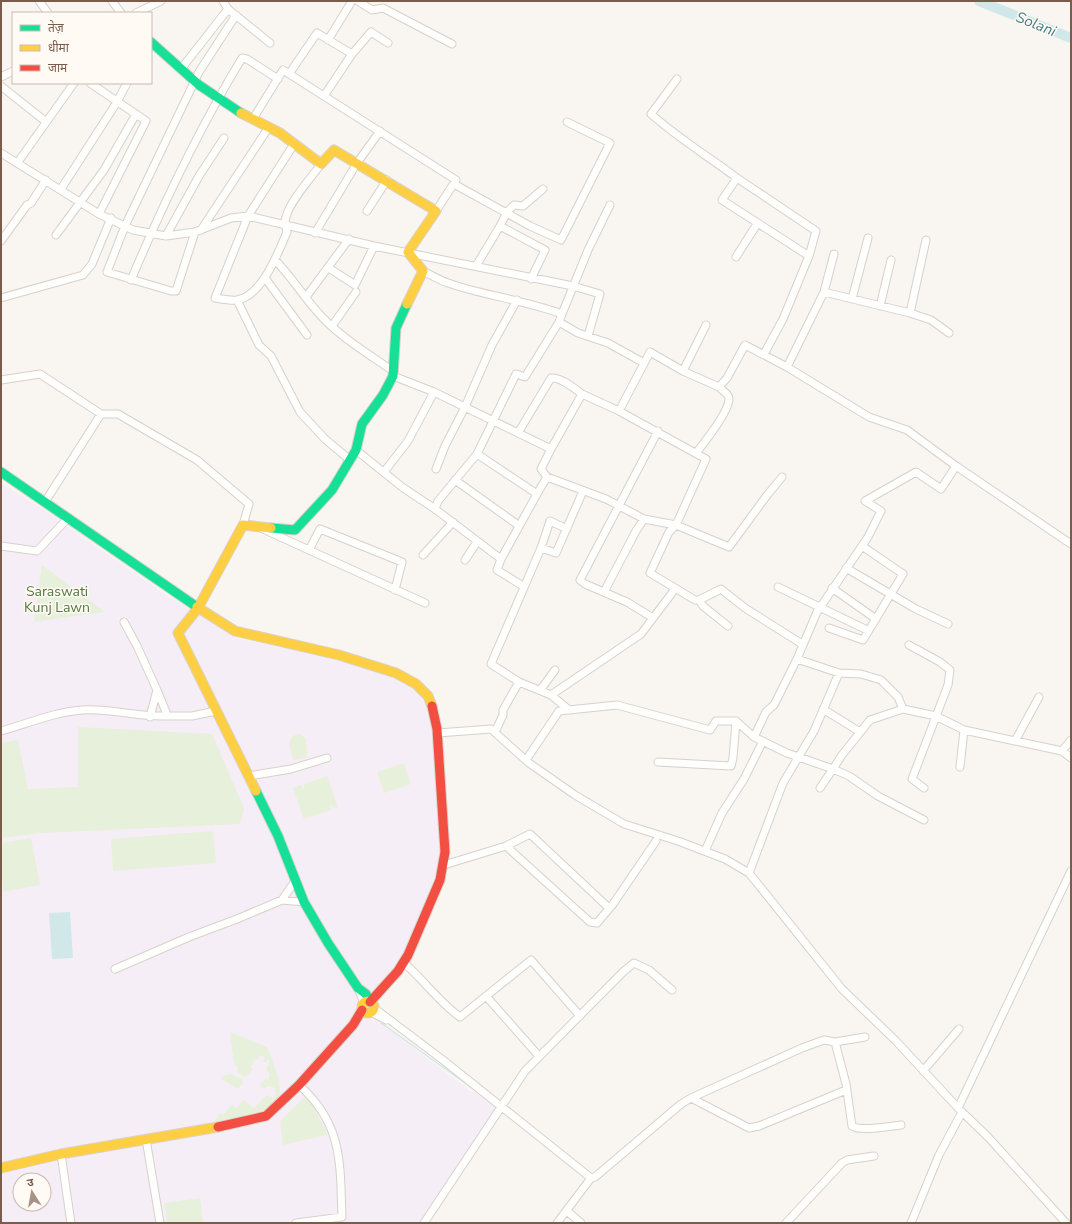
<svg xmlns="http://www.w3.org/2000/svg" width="1072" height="1224" font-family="'Nunito Sans','Noto Sans Devanagari',sans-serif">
	<rect width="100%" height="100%" fill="#f9f5f0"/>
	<path fill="#f6eef6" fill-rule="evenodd" d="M1,483L43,509L163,593L239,639L366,665L418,688L428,703L440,814V858L427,898L406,950L354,1016L376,1020L469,1090L480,1095L501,1113L423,1223H1ZM20,1180H44V1204H20Z"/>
	<path fill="#e7f0db" d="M42,565L105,612L34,622Z
		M78,727L212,734L244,808L240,824L42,833L1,838V743L18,740L28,789L78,787Z
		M298,734H301L306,739L307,756L306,758L293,760L289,743L293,736Z
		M404,763L411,784L384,793L377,772Z
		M327,776L338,807L334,808L330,804L331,810L304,819L293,788L301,785L304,789V784Z
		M213,831L216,863L113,871L111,839Z
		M31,838L40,885L3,892L1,843Z
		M230,1032L267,1047C272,1060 279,1075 280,1088C281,1115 232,1118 214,1122L220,1113L223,1115L231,1105L237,1108L243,1100L254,1108L267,1095L273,1098L276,1093L274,1092L276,1088L267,1086L264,1089L260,1086L265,1079L268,1080L270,1074L266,1070L270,1061L267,1060L266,1063L263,1062L265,1057L260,1055L257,1060L254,1059L251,1068L253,1069L247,1076L244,1077L238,1073L237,1067L234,1064Z
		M231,1074L242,1079L243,1083L238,1089L221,1079L224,1075Z
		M305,1097L311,1103L328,1135L283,1145L280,1121Z
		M200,1198L203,1223H167L164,1203Z"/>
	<path fill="#d0e8ea" d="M70,912L73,958L52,959L49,913Z"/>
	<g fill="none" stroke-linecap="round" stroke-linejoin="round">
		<path stroke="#d0e8ea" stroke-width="1.5" d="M381,1023L482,1095"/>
		<path stroke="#d0e8ea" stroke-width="10" d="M979,1L1071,38"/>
		<g stroke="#d7d1cb" stroke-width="9">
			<path id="street" d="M39,1L48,13
				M112,1L121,13
				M223,1L228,9L270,43
				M358,1L372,10L383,8L452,44
				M136,13L161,1
				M328,40L352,1
				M181,69L228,9
				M289,74L317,33L352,54
				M1,77L13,71
				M677,79L651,114C678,138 709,157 737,178L722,200L809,256L783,319L764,354
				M90,83L146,121L99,214
				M1,86L45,121
				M324,96L352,54L371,32L388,43
				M253,119L283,70L456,180L436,211
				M1,153L99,214L133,230L166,236L195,232L231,218L248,216L294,144
				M18,162L74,83
				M321,164C311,178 290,201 286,217C284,222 286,228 287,232C278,253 262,296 237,300C230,301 222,299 215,298L248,216L374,246L573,286L600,294L588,336
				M737,178L816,231L809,256
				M454,184L530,226L561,240L610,143L567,122
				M61,189L117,102L127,83
				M367,211L387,180
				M500,226L507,212L514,205L523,206L543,189
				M201,230L269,127
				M195,232L176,291H171L107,272L125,226L199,72L236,15
				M315,233L357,163L380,131
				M56,235L104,170L136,114
				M166,236L199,176L224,138
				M1,241L27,205L31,203L46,180
				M736,257L757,224
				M275,260C294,279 307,303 327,322C346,341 370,355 393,371
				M476,266L500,226L545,250L531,279
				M329,268L355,285L374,246
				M423,271C431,275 439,280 448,283C485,296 525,300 562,314L559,322L578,333L608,343L644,363
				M265,278L307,335
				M131,280C163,204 199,129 242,58L247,59L278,79
				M824,292L910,313L931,320L949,333
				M306,297L349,239
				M1,298L83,275L92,264L111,218
				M852,299L868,238
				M237,300L259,345L271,356L300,412L325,439L350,460
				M880,306L891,260
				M910,313L926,240
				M562,314L588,250L610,205
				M332,326L356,292
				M787,367L824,292L834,254
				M683,371L719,387L727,378L745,345L787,367L869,417L907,430L956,466L941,489L916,472L865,501L881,511L868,537L817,612L797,659
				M393,376L434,392L551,449L582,394L619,411L650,352L683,371L706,325
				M1,380L40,374L101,414
				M518,433L551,378C561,377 574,388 582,394
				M551,449L541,469L547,477L606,499L644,519L676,525L706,459L619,411
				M356,450L402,487L435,509L438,501L477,454L516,374L525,377L559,322
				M696,453C704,443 729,411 729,399C729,394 723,391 719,387
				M477,454L537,494L547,477
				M956,466L1071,544
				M436,469L445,446L465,407L492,345L517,300
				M384,472L408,441L434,392
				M782,477L768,494L729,547L676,525L669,532L650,573L695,600H699L721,589L745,608L802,644
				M455,480L518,525
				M45,502L101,414H118L197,460L249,504L243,525
				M435,509L501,559L537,494
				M263,529L425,603
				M567,529L550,521L541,548L491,664L519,682L551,695L569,710
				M1,546L37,551L68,518
				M541,548L556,553L583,491
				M309,550L320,529L402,562L395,590
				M423,555L453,522
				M501,559L497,570L523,586
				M465,560L477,542
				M846,568L916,609L948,624
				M778,587L867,630
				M832,588L876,619
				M604,592L636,531L644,519
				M699,600L703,606L728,626
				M653,618L627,602L585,584L580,580L658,431
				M124,622L137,646L157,690L150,717
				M829,628L863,640L903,574L862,546
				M909,645L940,662L950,670L948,685L912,779L924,788
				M541,689L555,670
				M551,695L641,634L675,589
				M823,709L860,732
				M165,716H192L216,711
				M1,731C27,724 54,712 82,710C110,708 137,717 165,716L166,712L157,690
				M495,732L503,715V710L519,682
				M438,733L491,729L529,763L575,795L624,824L678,841L725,859L749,873L842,989L896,1041L958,1108L1071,871
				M754,737L766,712L774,705L797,659L839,673L861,674L881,680L898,697L903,709
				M1015,741L1039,697
				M1062,751L1071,740
				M526,760L559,711L617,705L710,730L716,721H736L754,737L787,753L833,769L842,755L870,720L903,709L936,716L964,730L1062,751L1071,758
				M658,762L731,766L733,758L736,721
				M960,767L964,730
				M249,776L291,769L327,758
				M820,788L833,769L849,776L878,796L924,820
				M506,846L590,922L597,923L613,904L656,841
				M705,851L722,813L744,779L763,741
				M444,865L506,846L530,834L609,908
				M749,873L783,783L814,731L839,673
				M282,900L295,881
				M404,963C424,980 439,1002 460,1017L531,960L580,1016
				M115,969L189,937L237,919L282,900L304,902
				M358,988L364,1003
				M486,996L538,1055
				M374,1008L443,1060L591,1178
				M371,1012L386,1020
				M835,1042L846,1084L852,1126C860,1132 890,1126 901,1125
				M923,1071L959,1029
				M691,1098L749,1128L759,1126L846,1090
				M958,1108L988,1137L1066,1223
				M146,1139L160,1223
				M61,1154L71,1223
				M567,1211L581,1223
				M296,1223L342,1217C340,1163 343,1124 299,1085
				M424,1223L525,1071L623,972L634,963L649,970L672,990
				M557,1223L591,1178L595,1177L681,1104L691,1098L802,1048L824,1040L835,1042L865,1037
				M786,1223L842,1163L847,1160L874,1156
				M911,1223L939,1155L962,1112"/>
		</g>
		<g stroke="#d9d2cb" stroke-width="11">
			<path id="fast" d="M151,42L199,85L241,113
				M1,472L197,607
				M271,528L295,530L332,490L356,450L362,424L383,395L393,376L396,328L407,304
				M256,791L278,836L304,902L328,943L358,988L366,994L370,1002"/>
		</g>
		<g stroke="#d9d2cb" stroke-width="11">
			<path id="slow" d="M241,113L280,133L321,164L334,150L436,211L408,252L423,271L407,304
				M197,607L235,631L339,655L396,673L416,684L428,696L432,706
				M256,791L178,633L198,608L243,525L271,528
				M362 1007a6 6 0 1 1 12 0a6 6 0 1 1-12 0Z
				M1,1168L61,1154L218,1127"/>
		</g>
		<g stroke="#d9d2cb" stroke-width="11">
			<path id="jam" d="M370,1002L398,971L408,955L440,880L445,852L437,729L432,706
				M218,1127L266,1116L299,1085L353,1025L362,1010"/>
		</g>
		<use href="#street" stroke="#fefefd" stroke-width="7"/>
		<use href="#fast" stroke="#16e098" stroke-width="9"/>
		<use href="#slow" stroke="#ffcf43" stroke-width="9"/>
		<use href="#jam" stroke="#f24e42" stroke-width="9"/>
	</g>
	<g text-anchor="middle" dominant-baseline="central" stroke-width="3" stroke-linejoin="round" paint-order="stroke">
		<g font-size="14" fill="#537a41" stroke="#fffaf3">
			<text x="57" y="591">Saraswati<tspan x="57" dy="16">Kunj Lawn</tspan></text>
		</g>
		<g font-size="15" font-style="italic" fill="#437c86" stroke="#fffaf3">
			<text transform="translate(1036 24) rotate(22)">Solani</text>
		</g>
	</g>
	<rect width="1072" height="1224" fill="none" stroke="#7a5c4d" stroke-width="4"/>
	<rect x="12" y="12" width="140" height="72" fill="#fffaf3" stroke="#cabbb1"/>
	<rect x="20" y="25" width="20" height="6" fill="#16e098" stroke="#cabbb1"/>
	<text x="48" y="32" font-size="12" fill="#7a5c4d">तेज़</text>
	<rect x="20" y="45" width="20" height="6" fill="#ffcf43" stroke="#cabbb1"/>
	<text x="48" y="52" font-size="12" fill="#7a5c4d">धीमा</text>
	<rect x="20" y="65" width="20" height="6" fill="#f24e42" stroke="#cabbb1"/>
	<text x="48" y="72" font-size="12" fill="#7a5c4d">जाम</text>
	<g transform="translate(32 1192) rotate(349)"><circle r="19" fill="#fffaf3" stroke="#cabbb1"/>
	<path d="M0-3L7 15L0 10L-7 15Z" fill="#a69286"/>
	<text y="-6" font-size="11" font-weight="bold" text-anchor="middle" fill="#7a5c4d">उ</text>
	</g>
</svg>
